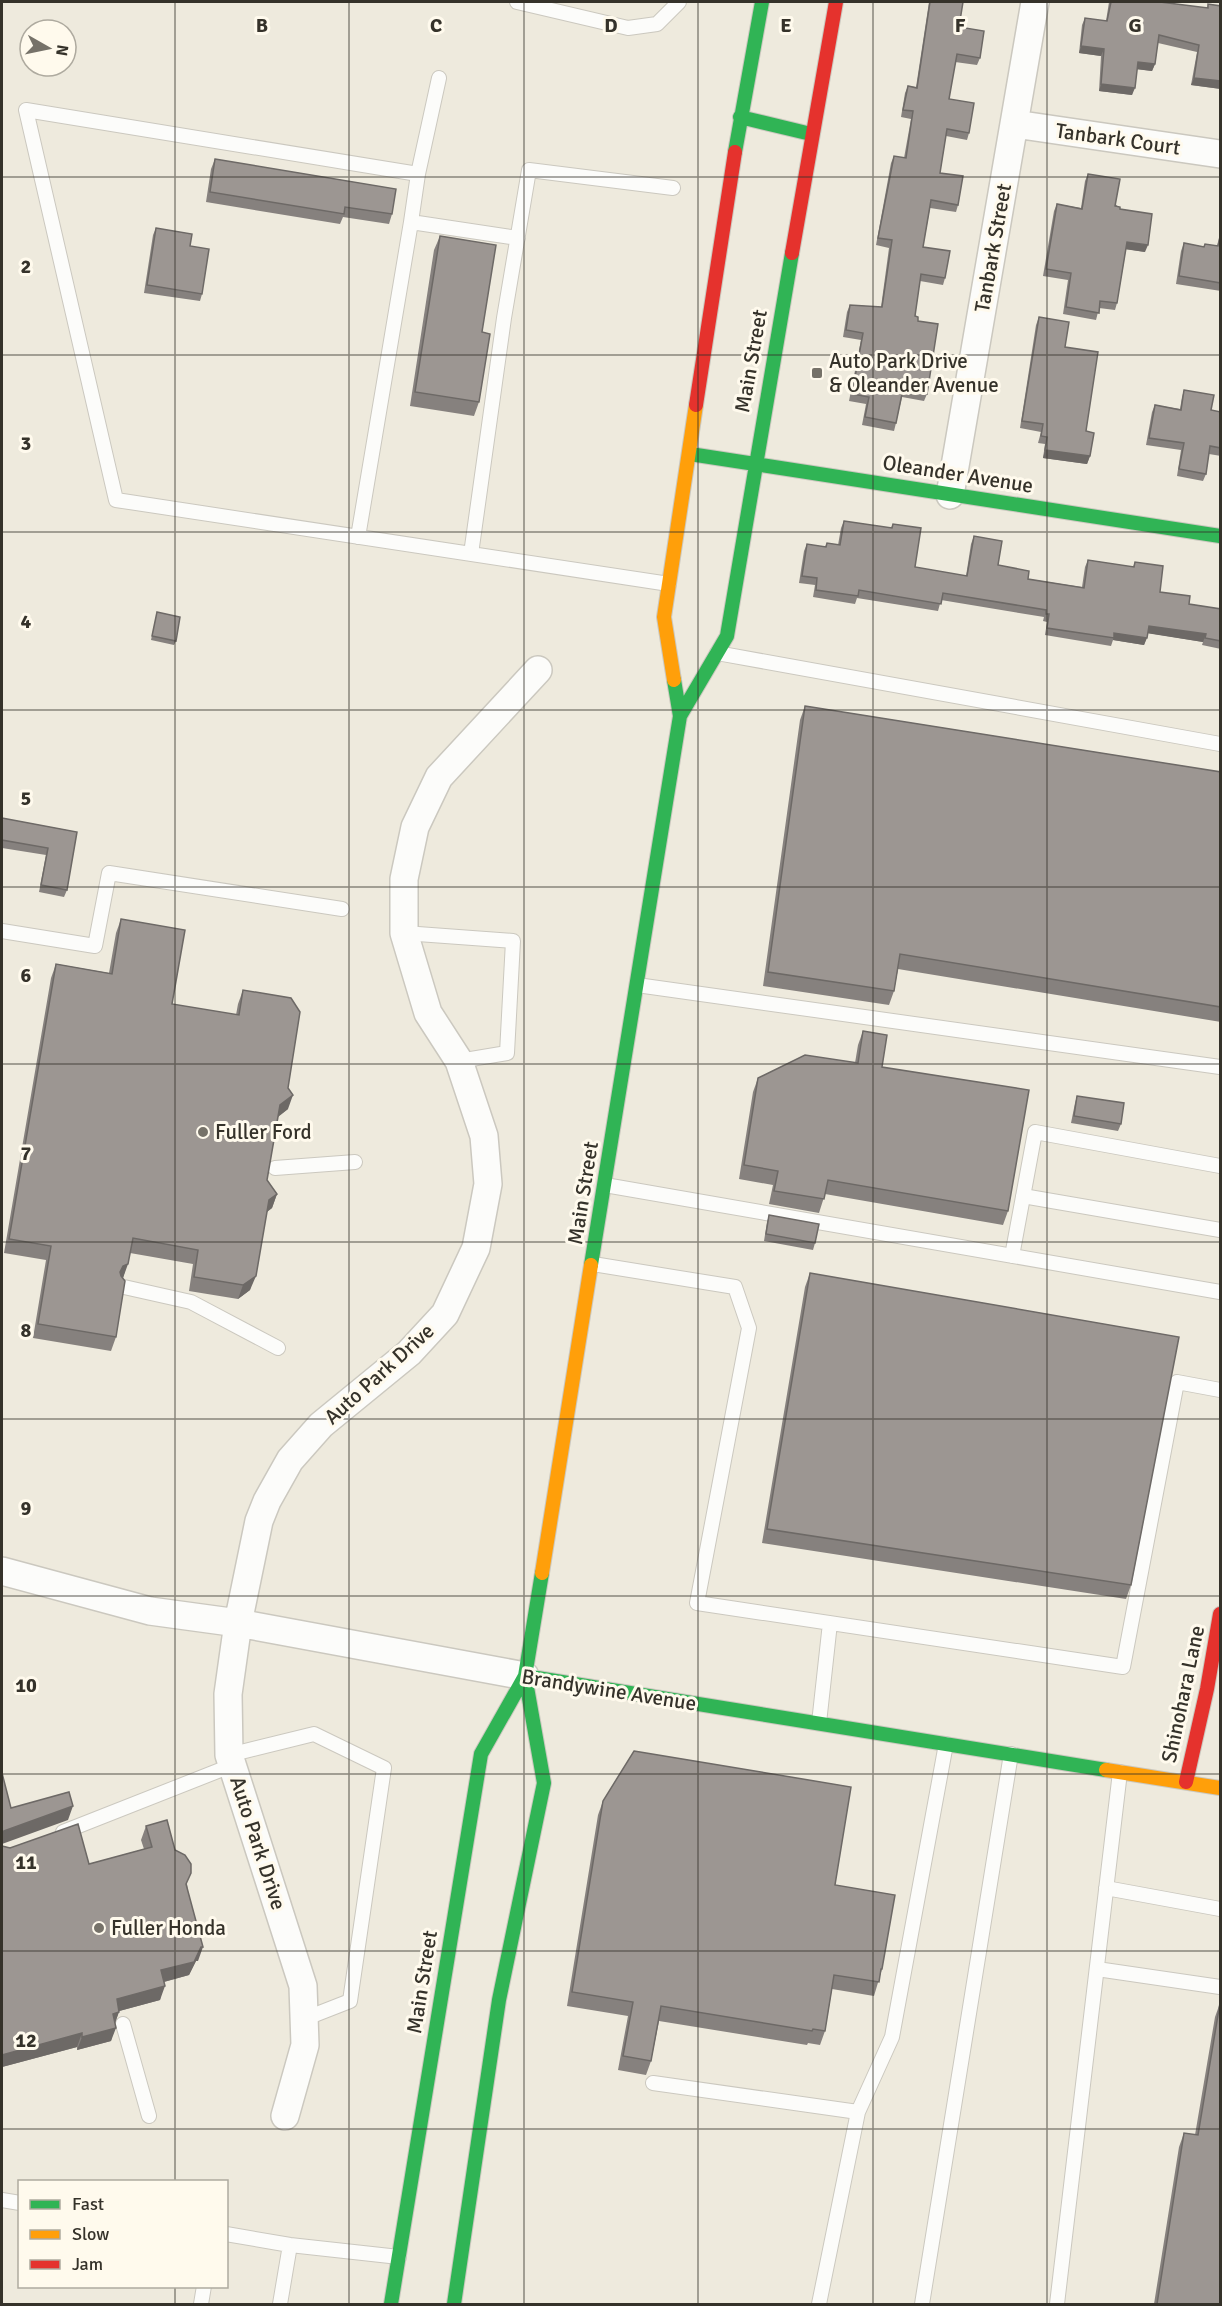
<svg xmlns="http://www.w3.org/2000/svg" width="1222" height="2306" font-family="Signika,sans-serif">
	<rect width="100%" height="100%" fill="#eeeadd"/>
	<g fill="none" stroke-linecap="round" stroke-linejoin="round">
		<g stroke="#cbc8bf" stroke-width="16">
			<path id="lane" d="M517,2L628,28L657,24L679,2
				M439,78L418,174L411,222L518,238
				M418,174L26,110L116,500L669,584
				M358,537L411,222
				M471,554L504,318L529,170L673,188
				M717,653L1220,744
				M2,931L95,946L109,873L342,909
				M404,933L513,941L507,1053L459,1061
				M637,985L1220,1067
				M275,1168L355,1162
				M605,1185L1220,1292
				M1023,1196L1220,1230
				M1012,1256L1035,1132L1220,1166
				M593,1264L735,1287L749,1328L697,1603L1123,1667L1177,1382L1220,1390
				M124,1287L191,1302L278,1348
				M819,1723L830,1623
				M229,1755L314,1734L384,1768L350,2001L304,2019
				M63,1832L233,1765
				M1106,1888L1220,1909
				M1097,1969L1220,1987
				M123,2024L149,2116
				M653,2083L858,2112
				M2,2200L20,2203
				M226,2234L290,2245L399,2257
				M201,2304L204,2286
				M280,2304L290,2245
				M819,2304L858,2112L892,2037L946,1744
				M922,2304L1011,1754
				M1057,2304L1120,1772"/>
		</g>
		<g stroke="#cbc8bf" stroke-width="30">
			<path id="street" d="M1015,124L1220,154
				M950,495L1035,2
				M2,1571L150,1611L238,1623L525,1676
				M285,2116L305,2045L303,1986L229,1755L228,1694L238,1623L259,1521L267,1501L290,1460L321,1425L409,1353L445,1314L476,1248L488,1184L484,1136L459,1061L428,1013L404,933V879L415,827L439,777L538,670"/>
		</g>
		<g stroke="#cbc8bf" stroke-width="16">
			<path id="fast" d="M740,117L811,134
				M735,152L762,2
				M690,454L1220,536
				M680,716L727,636L792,253
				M591,1265L680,716L674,680
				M525,1676L1106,1770
				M391,2304L481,1754L525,1676
				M454,2304L499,2000L544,1783L525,1676L542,1573"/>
		</g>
		<g stroke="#cbc8bf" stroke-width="16">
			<path id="slow" d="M674,680L664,617L696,405
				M542,1573L591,1265
				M1106,1770L1220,1788"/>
		</g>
		<g stroke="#cbc8bf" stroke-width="16">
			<path id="jam" d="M792,253L836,2
				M696,405L735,152
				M1186,1782L1207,1689L1220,1614"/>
		</g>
		<use href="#lane" stroke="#fcfcfa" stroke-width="14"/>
		<use href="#street" stroke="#fcfcfa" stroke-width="27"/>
		<use href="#fast" stroke="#30b455" stroke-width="14"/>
		<use href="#slow" stroke="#ff9f0a" stroke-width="14"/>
		<use href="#jam" stroke="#e5322d" stroke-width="14"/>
	</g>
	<path fill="#86817e" d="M929,2H963L959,27L980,58L977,65L955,62L949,99L969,133L967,140L946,136L940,173L958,205L956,212L930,208L923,247L945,278L943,285L920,281L915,316L918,321L927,394L924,401L902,397L896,423L894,431L862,425L866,404L849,401L861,340L843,337L847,312L850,305L881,307L889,248L876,245L891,163L894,156L904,158L911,119L901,117L905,93L908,86L916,87Z
		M1109,2H1161L1207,8L1208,4L1221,6V89L1191,85L1197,52L1158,43L1155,64L1152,71L1137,69L1132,95L1099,91L1101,56L1079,53L1082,25L1085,18L1106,21Z
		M215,159L392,214L389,224L343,217L340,224L206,202L211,169Z
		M1088,174L1120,209L1145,252L1126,249L1117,303L1115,310L1099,308L1096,320L1063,314L1068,280L1043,276L1054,211L1057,204L1081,208L1085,181Z
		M156,228L190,246L202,294L200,301L144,293L153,235Z
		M1221,229V291L1176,284L1181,251L1184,243L1204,247L1205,244L1217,246Z
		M440,236L482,332L479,402L474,416L410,406L434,250Z
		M1039,317L1065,347L1086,431L1090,456L1087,464L1043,458L1045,444L1038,443L1041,432L1020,428L1036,325Z
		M1184,390L1211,410L1221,412V456L1209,454L1206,474L1203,481L1177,476L1181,450L1146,445L1152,412L1155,405L1180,409L1182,397Z
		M844,521L891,528L893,524L915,567L966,576L971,544L974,536L998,565L1028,579L1082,587L1085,567L1088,560L1133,567L1135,562L1160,592L1189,604L1221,609V649L1202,645L1203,642L1148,633L1144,645L1113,640L1111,646L1045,635L1047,622L1043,621L1044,617L941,600L938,611L857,598L855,604L813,597L815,585L799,583L804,551L807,544L825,547L827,543L838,545L841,528Z
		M157,612L176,641L174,645L151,640Z
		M805,706L1221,772V1022L898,969L894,991L889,1005L763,986L800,720Z
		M2,818L77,832L67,890L64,897L39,892L46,855L2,848Z
		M121,919L172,1004L236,1015L238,1004L243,990L288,1088V1109L278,1117L267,1180L277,1194L272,1208L267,1212L250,1290L238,1299L189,1291L193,1264L130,1253L123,1278L116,1337L111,1351L33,1338L46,1260L4,1253L51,978L56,964L109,973L116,933Z
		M863,1031L882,1067L1008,1211L1003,1225L825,1194L819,1213L769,1204L773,1185L739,1179L753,1092L758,1078L855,1063L858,1045Z
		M1077,1096L1121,1124L1118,1131L1071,1123L1075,1103Z
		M769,1215L815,1243L813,1250L764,1241L767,1222Z
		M810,1273L1131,1585L1126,1599L762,1543L805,1287Z
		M603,1801L835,1885L882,1969L874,1996L832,1989L825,2031L820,2045L808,2043L807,2045L659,2021L651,2061L646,2075L618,2070L628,2016L567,2006L598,1815Z
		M146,1826L175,1850L187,1884L198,1961H196L189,1975L164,1982L160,2000L119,2011L115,2023L111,2041L77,2050V2047L2,2067V1846L89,1864L144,1849L141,1840Z
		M1220,2003L1221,2304H1154L1179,2147L1184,2133L1195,2135L1215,2017Z"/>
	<path fill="#6d6966" d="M1081,46L1104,49L1101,56L1079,53Z
		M1138,62L1155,64L1152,71L1135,69Z
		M1194,78L1221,81V89L1191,85Z
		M1101,84L1135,88L1132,95L1099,91Z
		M1127,242L1148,245L1145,252L1124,249Z
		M1045,450L1090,456L1087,464L1043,458Z
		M1149,626L1206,634L1203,642L1146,633Z
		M1114,633L1147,638L1144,645L1113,640Z
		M293,1095L288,1109L275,1119L280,1105Z
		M277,1194L272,1208L264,1214L269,1200Z
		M128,1264L123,1278L118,1281L120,1272L123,1266Z
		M256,1276L250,1290L238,1299L243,1285Z
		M73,1806L68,1820L2,1844V1833L4,1831Z
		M201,1947H203L198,1961H196L189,1975L156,1984L161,1970Z
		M165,1986L160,2000L112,2013L117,1999Z
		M119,2012L114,2026L113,2014Z
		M116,2028L111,2041L77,2050L82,2037Z
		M82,2033L77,2047L2,2067V2055Z"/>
	<path fill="#9c9692" stroke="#6d6966" stroke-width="1.5" d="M930,2H963L959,27L984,31L980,58L957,54L949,99L974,103L969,133L947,129L940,173L963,176L958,205L931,200L923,247L950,251L945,278L921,274L915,316L918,317V321L938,324L927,394L903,389L896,423L865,417L869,397L852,394L863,333L846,330L850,305L882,307L892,240L878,238L894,156L906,158L913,111L903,110L908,86L917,88Z
		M1111,2H1160L1208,8V4L1221,6V81L1194,78L1199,45L1159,35L1155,64L1138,62L1135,88L1101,84L1104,49L1081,46L1085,18L1107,21Z
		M215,159L396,189L392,214L345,207L344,214L210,192Z
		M1088,174L1120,179L1115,206L1120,207V209L1152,214L1148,245L1127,242L1117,303L1100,301L1099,313L1066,307L1071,273L1046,269L1057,204L1082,209Z
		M156,228L192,234L190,246L209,249L202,294L147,285Z
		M1221,234V283L1179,276L1184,243L1204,247L1205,244L1218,246Z
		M440,236L496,245L482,332L490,334L479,402L415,392Z
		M1039,317L1069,322L1065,347L1098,352L1086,431L1094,433L1090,456L1045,450L1047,437L1041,436L1043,424L1022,421Z
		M1184,390L1214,395L1211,410L1221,412V448L1210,446L1206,474L1179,469L1184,443L1149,438L1155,405L1181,410Z
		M844,521L892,528L893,524L921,528L915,567L967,576L974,536L1002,541L998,565L1029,571L1028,579L1084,588L1088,560L1134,567L1135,562L1163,566L1160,592L1190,596L1189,604L1221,609V641L1205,638L1206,634L1149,626L1147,638L1114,633V638L1047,628L1049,614H1046V610L943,593L941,604L859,590L858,596L816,590L817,578L802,576L807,544L826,547L827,543L840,545Z
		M157,612L180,617L176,641L152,636Z
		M805,706L1221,772V1007L900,954L894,991L768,972Z
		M2,818L77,832L67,890L41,885L48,848L2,840Z
		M121,919L185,930L172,1004L239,1015L243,990L291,998L300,1012L288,1088L293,1095L280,1105L267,1180L277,1194L269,1200L256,1276L243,1285L194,1277L198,1250L133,1238L128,1264L123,1266L120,1272L121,1276L125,1281L116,1337L38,1324L51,1246L9,1239L56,964L112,974Z
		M863,1031L887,1035L882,1067L1029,1090L1008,1211L828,1180L824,1199L774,1191L778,1171L744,1165L758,1078L805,1055L858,1063Z
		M1077,1096L1124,1103L1121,1124L1074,1116Z
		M769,1215L819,1224L815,1243L766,1234Z
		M810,1273L1179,1337L1131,1585L767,1529Z
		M634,1751L851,1787L835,1885L895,1895L882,1969H881L879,1982L834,1975L825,2031L813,2029L812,2031L661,2006L651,2061L623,2056L633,2002L572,1992L603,1801Z
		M2,1773L11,1808L69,1792L73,1806L4,1831L2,1833Z
		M167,1820L175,1850L185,1855L191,1864V1873L186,1884L203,1947H201L194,1962L161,1970L165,1986L117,1999L119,2012L113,2014L116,2028L82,2037V2033L2,2055V1846L10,1848L78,1824L89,1864L152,1847L146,1826Z
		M1220,2003H1221V2304H1157L1184,2133L1198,2135Z"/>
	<path fill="none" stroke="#35322a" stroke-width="1.5" stroke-opacity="0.55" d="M175,2V2182M349,2V2304M524,2V2304M698,2V2304M873,2V2304M1047,2V2304M2,177H1220M2,355H1220M2,532H1220M2,710H1220M2,887H1220M2,1064H1220M2,1242H1220M2,1419H1220M2,1596H1220M2,1774H1220M2,1951H1220M2,2129H1220M175,2286V2304"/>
	<g fill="#767269" stroke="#fffaed" stroke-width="2">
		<rect x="811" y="367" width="12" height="12" rx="3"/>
		<circle cx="203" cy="1132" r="6"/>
		<circle cx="99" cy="1928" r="6"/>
	</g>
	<g text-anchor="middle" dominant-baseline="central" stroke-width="6" stroke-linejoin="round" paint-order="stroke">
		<g font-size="21" fill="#35322a" stroke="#fffaed">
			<text transform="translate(1118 139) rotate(8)">Tanbark Court</text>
			<text transform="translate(993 248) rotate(-80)">Tanbark Street</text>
			<text transform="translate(751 361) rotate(-80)">Main Street</text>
			<text transform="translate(958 474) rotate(9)">Oleander Avenue</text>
			<text transform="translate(583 1193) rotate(-81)">Main Street</text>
			<text transform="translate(379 1374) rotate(-42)">Auto Park Drive</text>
			<text transform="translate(609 1690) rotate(9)">Brandywine Avenue</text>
			<text transform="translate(1183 1694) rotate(-78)">Shinohara Lane</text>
			<text transform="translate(258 1843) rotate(72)">Auto Park Drive</text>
			<text transform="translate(422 1982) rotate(-81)">Main Street</text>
		</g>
		<g font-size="21" fill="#35322a" stroke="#fffaed" text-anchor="start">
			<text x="829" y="361">Auto Park Drive<tspan x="829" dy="24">&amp; Oleander Avenue</tspan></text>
			<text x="215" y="1132">Fuller Ford</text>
			<text x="111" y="1928">Fuller Honda</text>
		</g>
	</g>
	<g font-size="20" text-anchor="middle" font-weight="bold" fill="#35322a" stroke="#fffaed" stroke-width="6" stroke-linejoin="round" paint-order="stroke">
		<text x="262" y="32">B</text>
		<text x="436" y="32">C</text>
		<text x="611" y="32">D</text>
		<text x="786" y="32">E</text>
		<text x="960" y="32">F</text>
		<text x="1135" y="32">G</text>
		<text x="26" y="273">2</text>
		<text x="26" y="450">3</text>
		<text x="26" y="628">4</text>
		<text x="26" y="805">5</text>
		<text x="26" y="982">6</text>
		<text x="26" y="1160">7</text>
		<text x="26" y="1337">8</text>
		<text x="26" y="1515">9</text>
		<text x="26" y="1692">10</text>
		<text x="26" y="1869">11</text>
		<text x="26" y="2047">12</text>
	</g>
	<rect width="1222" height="2306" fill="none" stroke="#35322a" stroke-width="6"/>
	<rect x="18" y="2180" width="210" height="108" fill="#fffaed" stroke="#aeaa9f" stroke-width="1.5"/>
	<rect x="30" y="2200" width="30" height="9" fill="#30b455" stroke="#aeaa9f" stroke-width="1.5"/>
	<text x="72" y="2210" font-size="18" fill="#35322a">Fast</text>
	<rect x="30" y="2230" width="30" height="9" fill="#ff9f0a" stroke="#aeaa9f" stroke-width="1.5"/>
	<text x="72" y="2240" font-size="18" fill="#35322a">Slow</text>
	<rect x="30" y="2260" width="30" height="9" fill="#e5322d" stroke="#aeaa9f" stroke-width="1.5"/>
	<text x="72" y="2270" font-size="18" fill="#35322a">Jam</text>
	<g transform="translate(48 48) rotate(99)"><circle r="28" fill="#fffaed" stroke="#aeaa9f" stroke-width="1.5"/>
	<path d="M0-4.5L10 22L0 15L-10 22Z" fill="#767269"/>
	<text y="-9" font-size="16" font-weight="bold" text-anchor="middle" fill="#35322a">N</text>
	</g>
</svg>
